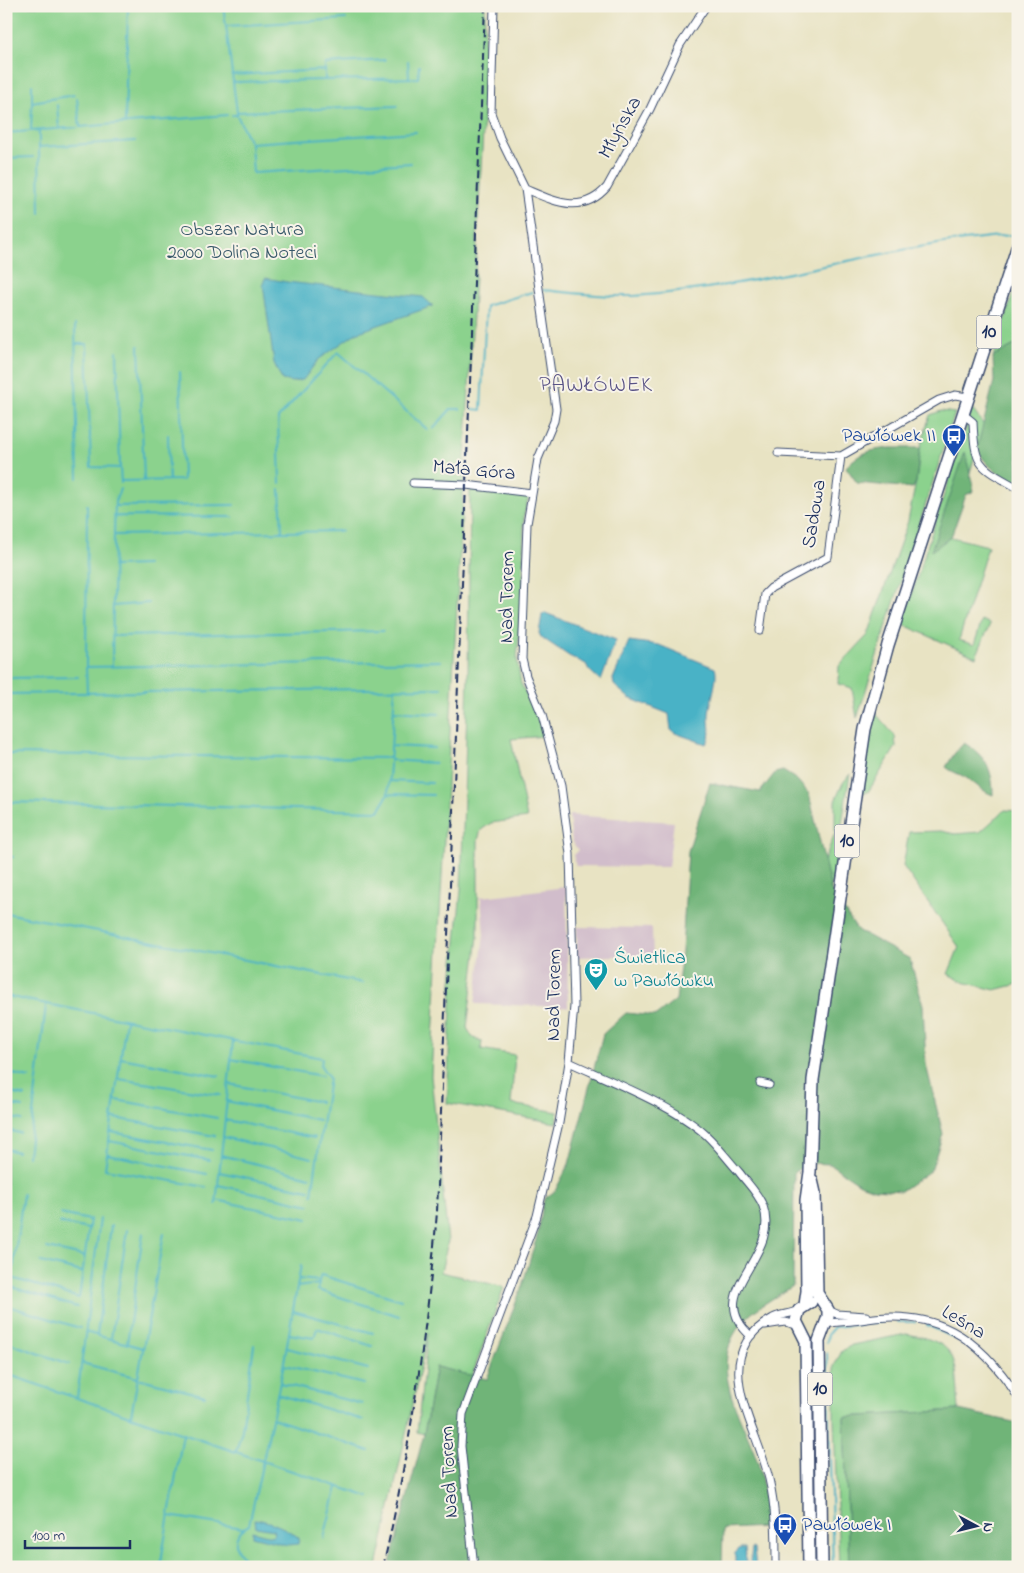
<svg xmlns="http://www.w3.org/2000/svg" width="1024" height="1573" font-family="'Indie Flower',sans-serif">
	<rect width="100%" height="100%" fill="#f7f3e8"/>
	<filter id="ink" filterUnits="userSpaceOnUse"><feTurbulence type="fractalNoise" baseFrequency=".02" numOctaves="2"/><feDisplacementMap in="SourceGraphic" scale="10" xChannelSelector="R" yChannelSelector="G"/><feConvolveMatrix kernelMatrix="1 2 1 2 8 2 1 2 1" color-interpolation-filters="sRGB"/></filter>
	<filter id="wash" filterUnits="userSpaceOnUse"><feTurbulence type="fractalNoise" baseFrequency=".0096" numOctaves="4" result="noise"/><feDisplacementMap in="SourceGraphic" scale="20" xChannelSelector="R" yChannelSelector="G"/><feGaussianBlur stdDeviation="1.12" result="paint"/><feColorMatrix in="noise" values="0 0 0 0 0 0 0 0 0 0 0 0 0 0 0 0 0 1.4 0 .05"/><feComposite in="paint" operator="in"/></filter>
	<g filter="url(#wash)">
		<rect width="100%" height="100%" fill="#e8e3c3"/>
		<path fill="#d1bdcb" d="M569,815L674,822L668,867L576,866L573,855L578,850L572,842Z
			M566,887L568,1007L475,1004L484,935L481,897Z
			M577,927L652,928L653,958L614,956L577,957Z"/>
		<path fill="#8bd28d" stroke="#538076" d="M6,6H485L483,132L431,1076L448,1241L441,1272L504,1287L472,1376L436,1367L424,1434L417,1432L428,1333L377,1567H6Z
			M1018,278V343L993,357Z
			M972,409L984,425L951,537L988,546L959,640L974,645L982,620L990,624L976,657L902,624Z
			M941,411L955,413L857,718L852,688L838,684L839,666L868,635L908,521L916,482L920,448L930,415Z
			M470,489L529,496L524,515L523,584L517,659L521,684L538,716L544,736L511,739L527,818L491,823L481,830L478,840V936L467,1028L473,1038L482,1041L481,1049L515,1055L511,1104L558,1112L556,1123L447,1103L452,982L461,890L468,677Z
			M876,714L895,736L896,747L868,792L861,794L864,762Z
			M850,774L831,890L824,861L835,833V801L843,783Z
			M1005,810L1018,811V984L995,990L963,982L948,974L959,947L903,866L909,832L941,831L955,834L980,832Z
			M906,1334C962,1343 955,1360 959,1410L844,1417L849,1567H839L834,1421V1366L842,1351L852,1345Z
			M810,1352H815L818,1567H813Z"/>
		<path fill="#70b478" stroke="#46726b" d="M1018,343V482C998,475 987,467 977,449L994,381L993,357Z
			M890,448H920L916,482L913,488L857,483L846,467C860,452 871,450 890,448Z
			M965,452L974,491L966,495L951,537L931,551Z
			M964,743C986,756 993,770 993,795C982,791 977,785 968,779C961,774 953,773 946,767L954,754Z
			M783,771L797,780L809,794L831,890L857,930L910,959L923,1005L926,1065L943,1134L931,1170L901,1191L874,1189L860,1184L830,1164L810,1163L794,1172L793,1286C779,1295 764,1303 752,1313C699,1359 742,1414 758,1463C764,1483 765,1506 767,1527L723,1529L722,1567H389L424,1434L436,1367L487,1379L522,1286L538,1233L544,1199L555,1191L569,1164L603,1034L626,1013L656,1016L676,1000L682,951L688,851L710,783L760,792L775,773Z
			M959,1410L1018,1423V1567H849L844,1417Z"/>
		<path fill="#48b2c6" stroke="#327092" d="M265,278L287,282L423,297L433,306L356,333L318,360L303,380L292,382L282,380L274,363L263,284Z
			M545,613L616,640L601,681L589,670L586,664L569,656L541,637L539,633L542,615Z
			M629,641L659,645L715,668C719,676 710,702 709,714C708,723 713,736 706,744L675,733L671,730L669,714L629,698L614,685L613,679Z
			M255,1519C270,1521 287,1528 299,1538L298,1544L287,1545L252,1536V1531L271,1536L275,1533L274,1530L256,1527Z
			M740,1548H745L746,1563L750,1564L752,1548L754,1549L756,1567H735V1553Z"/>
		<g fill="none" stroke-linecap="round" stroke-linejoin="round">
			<path stroke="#48b2c6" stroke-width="2" d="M223,6L226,26
				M408,61L409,78
				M232,75L325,70
				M325,80V64L385,60
				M233,82L226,26L346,19
				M77,98L80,127
				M32,102V85
				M57,105L59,129
				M237,112L233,82L418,78L419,66
				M232,115H237V112L397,106
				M237,115L250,143L416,132
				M125,124L128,6
				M31,131L32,102L74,95
				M39,131V147L135,141
				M6,133L227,115
				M251,144L253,173L411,163
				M39,148L40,213
				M6,158L33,157
				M543,290C573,293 604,297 634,296C762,288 884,245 1011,235
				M75,325L78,478
				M75,344H87L91,467L120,468L121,483
				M139,346L144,480
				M117,352L120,467
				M473,409L481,410L486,306L532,292
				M433,429L451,409H460
				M168,435L169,480
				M121,481L183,480L180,372
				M280,483L278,418L338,352L428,430
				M280,489L282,531
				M115,506L234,505
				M114,516L233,517
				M114,535L115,502L120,489
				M114,566L147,565
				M113,606L149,603
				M113,636L383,631
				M112,666L114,535L342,531
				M86,667L87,505
				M6,678L78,677
				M87,692L86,667L441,661
				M6,694L441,688
				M394,711L439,714
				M391,746L435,748
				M6,754L390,758
				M390,760L435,763
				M389,781L432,783
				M388,794L433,795
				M6,802L379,811L388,794L395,689
				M6,819H10
				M6,856L13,857
				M6,913L363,983
				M6,996L322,1058L321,1066L329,1078L312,1194
				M126,1020L105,1169L206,1187
				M121,1058L219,1076
				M231,1059L322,1076
				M6,1072L29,1078
				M119,1079L220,1095
				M229,1084L320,1102
				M6,1092L25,1096
				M116,1100L217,1118
				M226,1101L319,1120
				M6,1104L23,1107
				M6,1117L22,1120
				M114,1118L215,1136
				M225,1120L315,1138
				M6,1130L20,1133
				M111,1132L212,1150
				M223,1137L312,1158
				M109,1141L209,1160
				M6,1149L18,1152
				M107,1154L207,1174
				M221,1155L310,1177
				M28,1156L46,1005
				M219,1172L309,1190
				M218,1185L310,1205
				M216,1200L308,1219
				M216,1204L233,1041
				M61,1214L89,1220
				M60,1223L88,1229
				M47,1248L83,1256
				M41,1262L82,1272
				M12,1278L79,1298L90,1219
				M299,1279L319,1281L321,1275L401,1300
				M319,1281L318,1290L399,1316
				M11,1287L77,1307
				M297,1287L319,1284
				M8,1306L80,1328
				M293,1311L373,1333
				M897,1322H915
				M6,1323L23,1194
				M927,1325L961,1341
				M85,1332L143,1348
				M289,1334L314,1338L317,1328L372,1346
				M97,1335L111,1226
				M111,1339L127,1230
				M6,1342L69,1364
				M827,1342L828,1334L834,1327L882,1322
				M127,1344L143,1233
				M254,1345L242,1430L236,1452L369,1497
				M287,1348L368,1369
				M827,1353L833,1567
				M82,1363L205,1396
				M284,1365L364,1384
				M6,1374L236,1452
				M280,1383L362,1404
				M277,1394L363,1420
				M77,1398L100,1219
				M131,1416L164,1233
				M272,1418L369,1451
				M169,1516L243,1528
				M324,1538L337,1487
				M160,1567L183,1434
				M241,1567L243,1557C231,1546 235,1532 249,1525L282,1373L301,1265"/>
		</g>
	</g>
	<g filter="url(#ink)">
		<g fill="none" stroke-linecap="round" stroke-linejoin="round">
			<g stroke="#3a4a6d" stroke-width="9">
				<path id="minor" d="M525,189C554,201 582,216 607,187L650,109L680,45L706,6
					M963,414L973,422C975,468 979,466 1018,488
					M778,453L841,456L939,400L955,395L968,397
					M413,483L466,485L532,493
					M760,631L765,594L771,588L828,557L841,456
					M569,1062C610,1081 673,1105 706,1135C718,1146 728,1160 739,1172C747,1183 758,1193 763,1206C782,1258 701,1292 751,1336
					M760,1083L769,1085
					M828,1310L837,1314L866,1316
					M826,1324C838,1321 849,1322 860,1320C934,1307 979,1336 1018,1397
					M765,1325L785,1322L797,1325
					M474,1567L461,1446L463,1414L537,1216L559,1123L569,1062L574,1006L571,893L570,854L561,786L542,715L526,676L522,659L527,524L538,459L554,421L556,409L525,189L500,138L491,113L494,6
					M776,1567C776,1538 776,1508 769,1479C757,1425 705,1355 773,1318C781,1314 791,1314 799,1310"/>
			</g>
			<g stroke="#3a4a6d" stroke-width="14">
				<path id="trunk" d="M812,1180L815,1193L817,1293L828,1310V1317L819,1341L822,1567
					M805,1305L807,1291L806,1200L810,1172L813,1080L865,729L888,645L1018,245
					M809,1567L806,1341L796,1321L799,1310L811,1302"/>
			</g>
			<use href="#minor" stroke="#fff" stroke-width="7"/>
			<use href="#trunk" stroke="#fff" stroke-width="11"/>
			<path stroke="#1b2f5e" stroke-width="2" stroke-dasharray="8 4" stroke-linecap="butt" d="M383,1567C410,1450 427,1331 437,1212L485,6"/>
		</g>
	</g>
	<defs>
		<g id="bus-pin" transform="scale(1.25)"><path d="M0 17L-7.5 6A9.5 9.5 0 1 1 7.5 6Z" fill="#1a4fb4" stroke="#f7f3e8"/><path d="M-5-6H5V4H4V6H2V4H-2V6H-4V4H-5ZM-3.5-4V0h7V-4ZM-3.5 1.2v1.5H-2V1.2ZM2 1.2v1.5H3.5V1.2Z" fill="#fff"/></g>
		<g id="theatre-pin" transform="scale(1.25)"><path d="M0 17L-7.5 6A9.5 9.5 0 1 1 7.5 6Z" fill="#0f9aa8" stroke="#f7f3e8"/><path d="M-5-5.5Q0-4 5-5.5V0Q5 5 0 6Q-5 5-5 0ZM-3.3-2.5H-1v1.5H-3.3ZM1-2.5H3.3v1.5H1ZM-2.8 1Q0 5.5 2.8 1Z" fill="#fff"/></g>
	</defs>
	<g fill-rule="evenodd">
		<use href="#bus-pin" x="954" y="436"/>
		<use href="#theatre-pin" x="596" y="970"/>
		<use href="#bus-pin" x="785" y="1525"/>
	</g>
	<g text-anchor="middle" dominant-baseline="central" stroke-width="4" stroke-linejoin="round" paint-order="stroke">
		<g fill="#f7f3e8" stroke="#5d6a87" stroke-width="1">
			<rect x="976.5" y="315.5" width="25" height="33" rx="4"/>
			<rect x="834.5" y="824.5" width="25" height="33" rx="4"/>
			<rect x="807.5" y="1372.5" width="25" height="33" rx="4"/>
		</g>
		<g font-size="19" font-weight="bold" fill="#1b2f5e">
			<text x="989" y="332">10</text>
			<text x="847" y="841">10</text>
			<text x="820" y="1389">10</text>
		</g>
		<g font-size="20" fill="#1b2f5e" stroke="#f7f3e8">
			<text transform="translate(621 128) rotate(-61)">Młyńska</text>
			<text transform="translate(474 471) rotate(5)">Mała Góra</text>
			<text transform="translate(815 514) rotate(-81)">Sadowa</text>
			<text transform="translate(508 597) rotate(-89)">Nad Torem</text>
			<text transform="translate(555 995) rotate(-89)">Nad Torem</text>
			<text transform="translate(963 1323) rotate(31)">Leśna</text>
			<text transform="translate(450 1472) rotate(-93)">Nad Torem</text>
		</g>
		<g font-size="20" fill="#37586a" stroke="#f7f3e8">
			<text x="242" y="230">Obszar Natura<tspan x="242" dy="23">2000 Dolina Noteci</tspan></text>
		</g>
		<g font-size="20" fill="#164399" stroke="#f7f3e8" text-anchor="end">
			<text x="936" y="436">Pawłówek II</text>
			<text x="802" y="1525" text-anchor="start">Pawłówek I</text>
		</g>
		<g font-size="20" fill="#0d838f" stroke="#f7f3e8" text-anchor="start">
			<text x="614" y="958">Świetlica<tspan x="614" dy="23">w Pawłówku</tspan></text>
		</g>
		<g font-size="22" letter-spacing="1" fill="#595386" stroke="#f7f3e8">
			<text x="596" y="386">PAWŁÓWEK</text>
		</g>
	</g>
	<rect width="1024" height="1573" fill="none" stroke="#f7f3e8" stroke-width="25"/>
	<g transform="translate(976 1526) rotate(97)" stroke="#f7f3e8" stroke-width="4" paint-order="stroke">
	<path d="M0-4L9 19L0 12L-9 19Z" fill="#1b2f5e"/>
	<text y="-8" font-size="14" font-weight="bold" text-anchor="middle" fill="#1b2f5e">N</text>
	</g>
	<path d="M25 1540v8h105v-8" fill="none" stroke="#1b2f5e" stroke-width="2.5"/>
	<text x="32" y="1540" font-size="15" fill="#1b2f5e" stroke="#f7f3e8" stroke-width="4" paint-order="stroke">100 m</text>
</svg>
